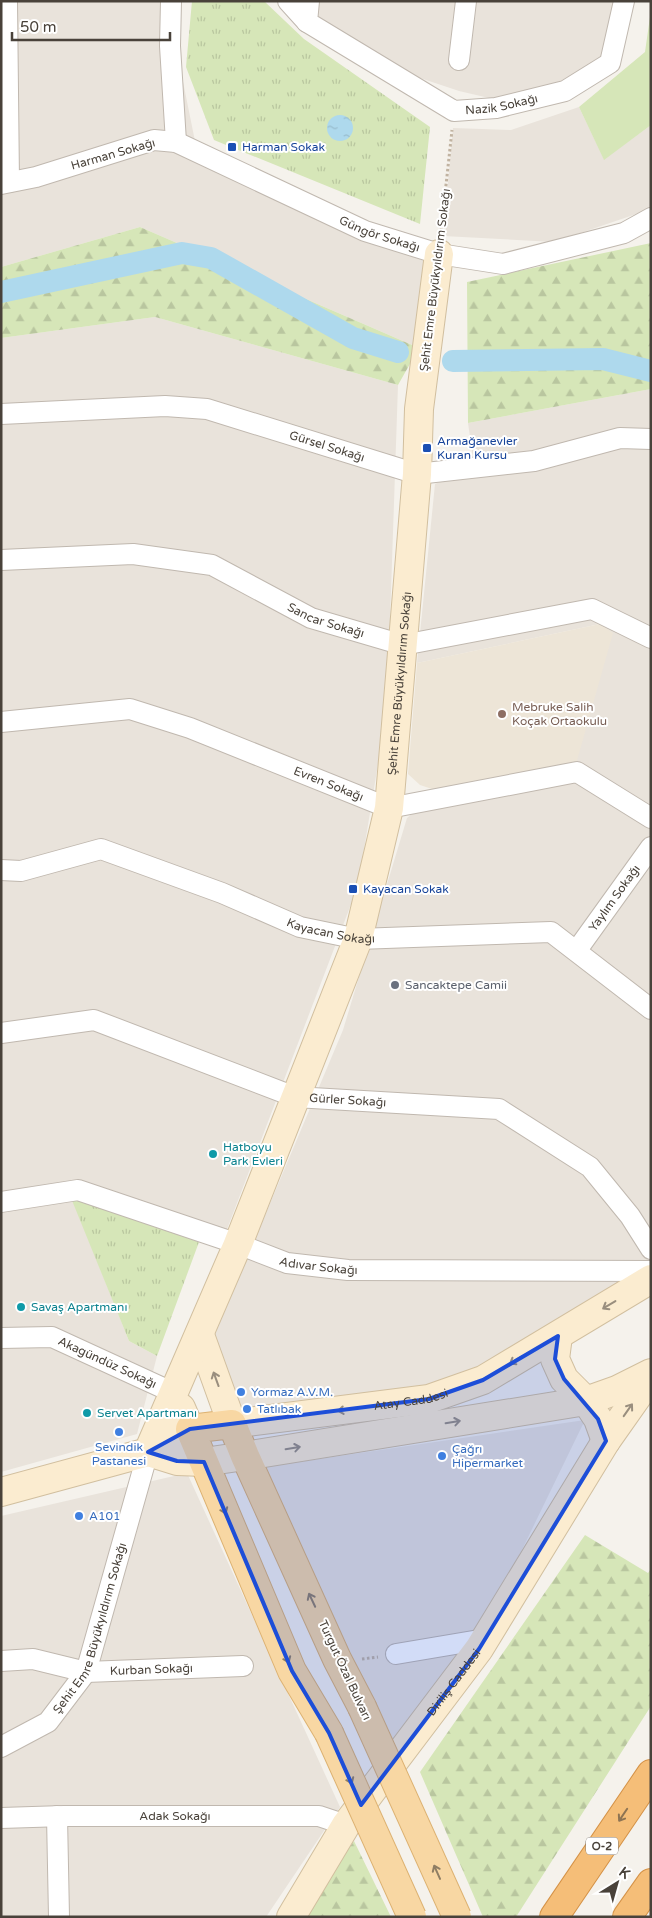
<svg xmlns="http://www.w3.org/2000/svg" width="652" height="1918" font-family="'Varela Round',sans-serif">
	<defs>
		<pattern id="forest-firs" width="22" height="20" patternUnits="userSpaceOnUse" patternTransform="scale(1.25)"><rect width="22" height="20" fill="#d6e6b8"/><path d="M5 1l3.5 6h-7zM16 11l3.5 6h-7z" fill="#b9c69f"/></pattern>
		<pattern id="park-tufts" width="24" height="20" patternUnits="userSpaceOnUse" patternTransform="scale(1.25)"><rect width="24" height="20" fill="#d6e6b8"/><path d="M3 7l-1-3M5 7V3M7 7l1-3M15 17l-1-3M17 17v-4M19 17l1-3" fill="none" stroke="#b9c69f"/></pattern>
		<pattern id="water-ripples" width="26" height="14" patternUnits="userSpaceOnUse" patternTransform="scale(1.25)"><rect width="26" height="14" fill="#aed9ed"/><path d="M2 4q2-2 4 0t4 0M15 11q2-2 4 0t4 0" fill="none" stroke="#97bbcc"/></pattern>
	</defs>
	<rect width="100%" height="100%" fill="#f5f2ec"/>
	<path fill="#e9e3db" d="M1,1H180L176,47L199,161L424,261L419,348L140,227L1,267Z
		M308,1H616L605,56L546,89L502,101L459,91L384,66L314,26Z
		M579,107L604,159L651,125V209L554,242L443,236L453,128L511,130Z
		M155,317L398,385L387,709L358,886L224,1237L199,1242L72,1198L129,1341L157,1356L137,1434L1,1472V338Z
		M651,389V1269L529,1346L437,1388L244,1416L213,1339L343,1030L407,818L438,791L600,624L417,663L435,484L474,465L468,423Z
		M585,1420L482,1632L394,1747L264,1467Z
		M187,1473L340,1807L266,1917H1V1516Z"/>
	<path fill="#ede5d7" d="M600,624L613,633L576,764L438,791L420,785L408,774L417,663Z"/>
	<path fill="#d6e6b8" d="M651,10V125L604,160L579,107L645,52Z"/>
	<path fill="url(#forest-firs)" d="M140,227L419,348L398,385L155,317L1,338V267Z
		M651,243V389L468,423L467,282Z
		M585,1535L648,1573L651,1569V1706L516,1917H483L420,1772Z
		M354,1841L391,1917H298Z"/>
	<path fill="url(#park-tufts)" d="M192,1H264L304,39L430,127L420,224L214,140L186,67Z
		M71,1198L199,1242L157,1356L129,1341Z"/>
	<path fill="url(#water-ripples)" d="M327 128a13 13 0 1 1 26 0a13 13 0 1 1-26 0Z"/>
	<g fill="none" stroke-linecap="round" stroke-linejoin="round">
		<path stroke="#aed9ed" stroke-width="22" d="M1,292L182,253L211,258L353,338L398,352
			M453,361L603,359L651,371"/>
		<g stroke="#c0b8af" stroke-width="22">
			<g id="street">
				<path d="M7,1L9,182"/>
				<path d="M171,1L170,46L176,142"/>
				<path d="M288,1L307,22"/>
				<path id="s1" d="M309,1L307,22L454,111L496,108L565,91L610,63L624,1"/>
				<path d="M459,60L466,1"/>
				<path id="s2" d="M1,184L36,177L154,140L176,142L365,231L439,254L503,264L624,233L651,218"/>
				<path id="s3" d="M1,414L165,406L207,409L417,474L534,461L620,438L651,439"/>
				<path id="s4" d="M1,560L133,554L212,565L311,618L403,645L592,609L651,638"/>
				<path id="s5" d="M1,722L130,709L190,728L389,808L577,772L651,818"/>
				<path id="s6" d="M1,870L21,871L101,849L222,893L300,927L358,939L551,932L651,1009"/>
				<path id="s7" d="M577,950L651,847"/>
				<path id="s8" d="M1,1033L94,1020L295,1097L499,1109L590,1167L630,1216L651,1249"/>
				<path id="s9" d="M1,1202L78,1190L238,1244L287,1263L348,1270L651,1271"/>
				<path id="s10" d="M1,1338L52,1337L174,1393"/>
				<path d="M396,1654L485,1639"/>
				<path id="s11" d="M1,1661L33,1659L86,1672L243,1666"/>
				<path id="s12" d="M1,1747L48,1722L86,1672L148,1452"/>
				<path d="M57,1816L59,1917"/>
				<path id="s13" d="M1,1818L64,1816H319L346,1825"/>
			</g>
		</g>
		<g stroke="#d1bf9f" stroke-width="30">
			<g id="secondary">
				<path id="s14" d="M200,1335L232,1424L429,1399L483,1380L651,1279"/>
				<path d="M558,1336L555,1359L564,1379L586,1401L598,1419L606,1441L651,1377"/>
				<path id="s15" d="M148,1452L238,1244L358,939L389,808L417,474L419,409L439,254"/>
				<path d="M148,1452L177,1461L204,1462L245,1456L586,1401L617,1390L651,1373"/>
				<path d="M1,1492L148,1452L190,1429L181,1408"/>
				<path id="s16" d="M291,1917L346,1825L479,1649L606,1441"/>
			</g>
		</g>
		<g stroke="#ddb272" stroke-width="30">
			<path id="primary" d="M329,1733L292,1671L190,1429L232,1424L245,1456L337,1659L362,1707"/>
		</g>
		<g stroke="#d49247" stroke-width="30">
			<path id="highway" d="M554,1917L651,1774
				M627,1917L651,1883"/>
		</g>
		<path stroke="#c1b3a1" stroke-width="3" stroke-dasharray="2.5 2.5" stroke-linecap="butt" d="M441,231L452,130
			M362,1659L378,1657"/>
		<use href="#street" stroke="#fff" stroke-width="20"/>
		<use href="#secondary" stroke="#fbecd0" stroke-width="28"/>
		<use href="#primary" stroke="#f8d7a3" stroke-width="28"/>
		<use href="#highway" stroke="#f5be78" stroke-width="28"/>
		<g stroke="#ddb272" stroke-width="30" stroke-linecap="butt">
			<path id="primary-bridge" d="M362,1707L457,1917
				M329,1733L412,1917"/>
		</g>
		<use href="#primary-bridge" stroke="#f8d7a3" stroke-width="28"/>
	</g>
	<defs><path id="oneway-shaft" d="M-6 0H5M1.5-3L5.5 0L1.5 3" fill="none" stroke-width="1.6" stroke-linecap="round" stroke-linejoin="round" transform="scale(1.25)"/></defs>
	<g stroke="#998e7e">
		<use href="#oneway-shaft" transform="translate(609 1305) rotate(149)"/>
		<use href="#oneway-shaft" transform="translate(516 1360) rotate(149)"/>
		<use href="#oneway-shaft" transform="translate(216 1379) rotate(-110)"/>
		<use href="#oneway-shaft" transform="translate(345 1410) rotate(173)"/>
		<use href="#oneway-shaft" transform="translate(628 1410) rotate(-55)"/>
		<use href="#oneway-shaft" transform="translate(453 1422) rotate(-9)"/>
		<use href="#oneway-shaft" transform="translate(293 1448) rotate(-9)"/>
	</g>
	<g stroke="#8f7e64">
		<use href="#oneway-shaft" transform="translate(223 1507) rotate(67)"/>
		<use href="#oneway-shaft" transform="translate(312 1600) rotate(-115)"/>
		<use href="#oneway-shaft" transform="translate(286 1656) rotate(67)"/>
		<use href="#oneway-shaft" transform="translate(349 1777) rotate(66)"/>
		<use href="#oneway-shaft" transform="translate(437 1872) rotate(-114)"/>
	</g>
	<use stroke="#8e7453" href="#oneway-shaft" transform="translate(623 1815) rotate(124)"/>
	<path fill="#1d4ed8" fill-opacity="0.2" stroke="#1d4ed8" stroke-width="4" stroke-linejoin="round" d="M558,1336L555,1359L564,1379L598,1419L606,1441L479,1649L361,1805L329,1733L292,1671L204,1462L177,1461L148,1452L190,1429L429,1399L483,1380Z"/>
	<g fill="#1a4fb4" stroke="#fff" stroke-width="2">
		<rect x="227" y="142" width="10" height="10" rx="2.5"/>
		<rect x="422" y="443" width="10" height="10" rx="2.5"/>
		<rect x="348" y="884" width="10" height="10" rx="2.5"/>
	</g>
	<circle fill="#8d6e63" stroke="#fff" stroke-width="2" cx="502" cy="714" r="5"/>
	<circle fill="#6b7280" stroke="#fff" stroke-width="2" cx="395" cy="985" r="5"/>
	<g fill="#0f9aa8" stroke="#fff" stroke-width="2">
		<circle cx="213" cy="1154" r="5"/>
		<circle cx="21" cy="1307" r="5"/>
		<circle cx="87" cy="1413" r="5"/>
	</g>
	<g fill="#3f7fe0" stroke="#fff" stroke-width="2">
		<circle cx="241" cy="1392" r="5"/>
		<circle cx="247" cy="1409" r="5"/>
		<circle cx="119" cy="1432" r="5"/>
		<circle cx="442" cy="1456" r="5"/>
		<circle cx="79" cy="1516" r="5"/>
	</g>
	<g text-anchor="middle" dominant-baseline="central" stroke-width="4" stroke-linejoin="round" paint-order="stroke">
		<rect fill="#fff" stroke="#807b75" stroke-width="1" x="586" y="1837.5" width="32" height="17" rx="4"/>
		<g font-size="11" font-weight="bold" fill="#49423a">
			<text x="602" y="1846">O-2</text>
		</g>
		<g font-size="12" fill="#49423a" stroke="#fff">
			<text stroke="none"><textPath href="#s1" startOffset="241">Nazik Sokağı</textPath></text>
			<text transform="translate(113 154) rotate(-16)">Harman Sokağı</text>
			<text stroke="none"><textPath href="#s2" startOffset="405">Güngör Sokağı</textPath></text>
			<text transform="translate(435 280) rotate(-83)">Şehit Emre Büyükyıldırım Sokağı</text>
			<text stroke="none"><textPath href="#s3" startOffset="332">Gürsel Sokağı</textPath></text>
			<text stroke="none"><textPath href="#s4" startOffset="339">Sancar Sokağı</textPath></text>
			<text stroke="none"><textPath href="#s15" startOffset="814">Şehit Emre Büyükyıldırım Sokağı</textPath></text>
			<text stroke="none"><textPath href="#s5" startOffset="342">Evren Sokağı</textPath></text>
			<text stroke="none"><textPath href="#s7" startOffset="64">Yaylım Sokağı</textPath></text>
			<text stroke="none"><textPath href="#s6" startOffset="348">Kayacan Sokağı</textPath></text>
			<text stroke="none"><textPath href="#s8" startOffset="362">Gürler Sokağı</textPath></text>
			<text stroke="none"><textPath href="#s9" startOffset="331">Adıvar Sokağı</textPath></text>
			<text stroke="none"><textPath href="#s10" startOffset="112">Akagündüz Sokağı</textPath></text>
			<text stroke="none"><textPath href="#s14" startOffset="275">Atay Caddesi</textPath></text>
			<text stroke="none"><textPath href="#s12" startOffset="158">Şehit Emre Büyükyıldırım Sokağı</textPath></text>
			<text stroke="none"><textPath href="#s11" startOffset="152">Kurban Sokağı</textPath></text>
			<text transform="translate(345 1670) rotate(65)">Turgut Özal Bulvarı</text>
			<text stroke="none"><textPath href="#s16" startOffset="286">Diriliş Caddesi</textPath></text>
			<text stroke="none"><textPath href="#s13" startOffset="174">Adak Sokağı</textPath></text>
		</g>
		<g font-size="12" fill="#164399" stroke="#fff" text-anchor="start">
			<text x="242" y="147">Harman Sokak</text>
			<text x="437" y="441">Armağanevler<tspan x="437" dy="14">Kuran Kursu</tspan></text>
			<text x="363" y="889">Kayacan Sokak</text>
		</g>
		<g font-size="12" fill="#785e54" stroke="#fff" text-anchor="start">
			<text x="512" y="707">Mebruke Salih<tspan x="512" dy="14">Koçak Ortaokulu</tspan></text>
		</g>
		<g font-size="12" fill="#5b616d" stroke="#fff" text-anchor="start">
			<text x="405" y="985">Sancaktepe Camii</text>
		</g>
		<g font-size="12" fill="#0d838f" stroke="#fff" text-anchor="start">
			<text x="223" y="1147">Hatboyu<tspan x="223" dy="14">Park Evleri</tspan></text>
			<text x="31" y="1307">Savaş Apartmanı</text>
			<text x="97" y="1413">Servet Apartmanı</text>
		</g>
		<g font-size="12" fill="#366cbe" stroke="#fff" text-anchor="start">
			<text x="251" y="1392">Yormaz A.V.M.</text>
			<text x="257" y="1409">Tatlıbak</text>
			<text x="119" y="1447" text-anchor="middle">Sevindik<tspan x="119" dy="14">Pastanesi</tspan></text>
			<text x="452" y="1449">Çağrı<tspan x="452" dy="14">Hipermarket</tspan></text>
			<text x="89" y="1516">A101</text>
		</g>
	</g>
	<rect width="652" height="1918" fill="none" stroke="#49423a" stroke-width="5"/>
	<g transform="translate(617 1883) rotate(37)" stroke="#ffffff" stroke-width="4" paint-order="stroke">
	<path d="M0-4L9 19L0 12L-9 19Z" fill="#49423a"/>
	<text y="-8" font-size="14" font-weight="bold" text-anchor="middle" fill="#49423a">K</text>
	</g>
	<path d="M12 32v8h158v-8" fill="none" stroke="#49423a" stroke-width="2.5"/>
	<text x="20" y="32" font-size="15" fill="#49423a" stroke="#ffffff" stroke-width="4" paint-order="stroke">50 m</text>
</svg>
